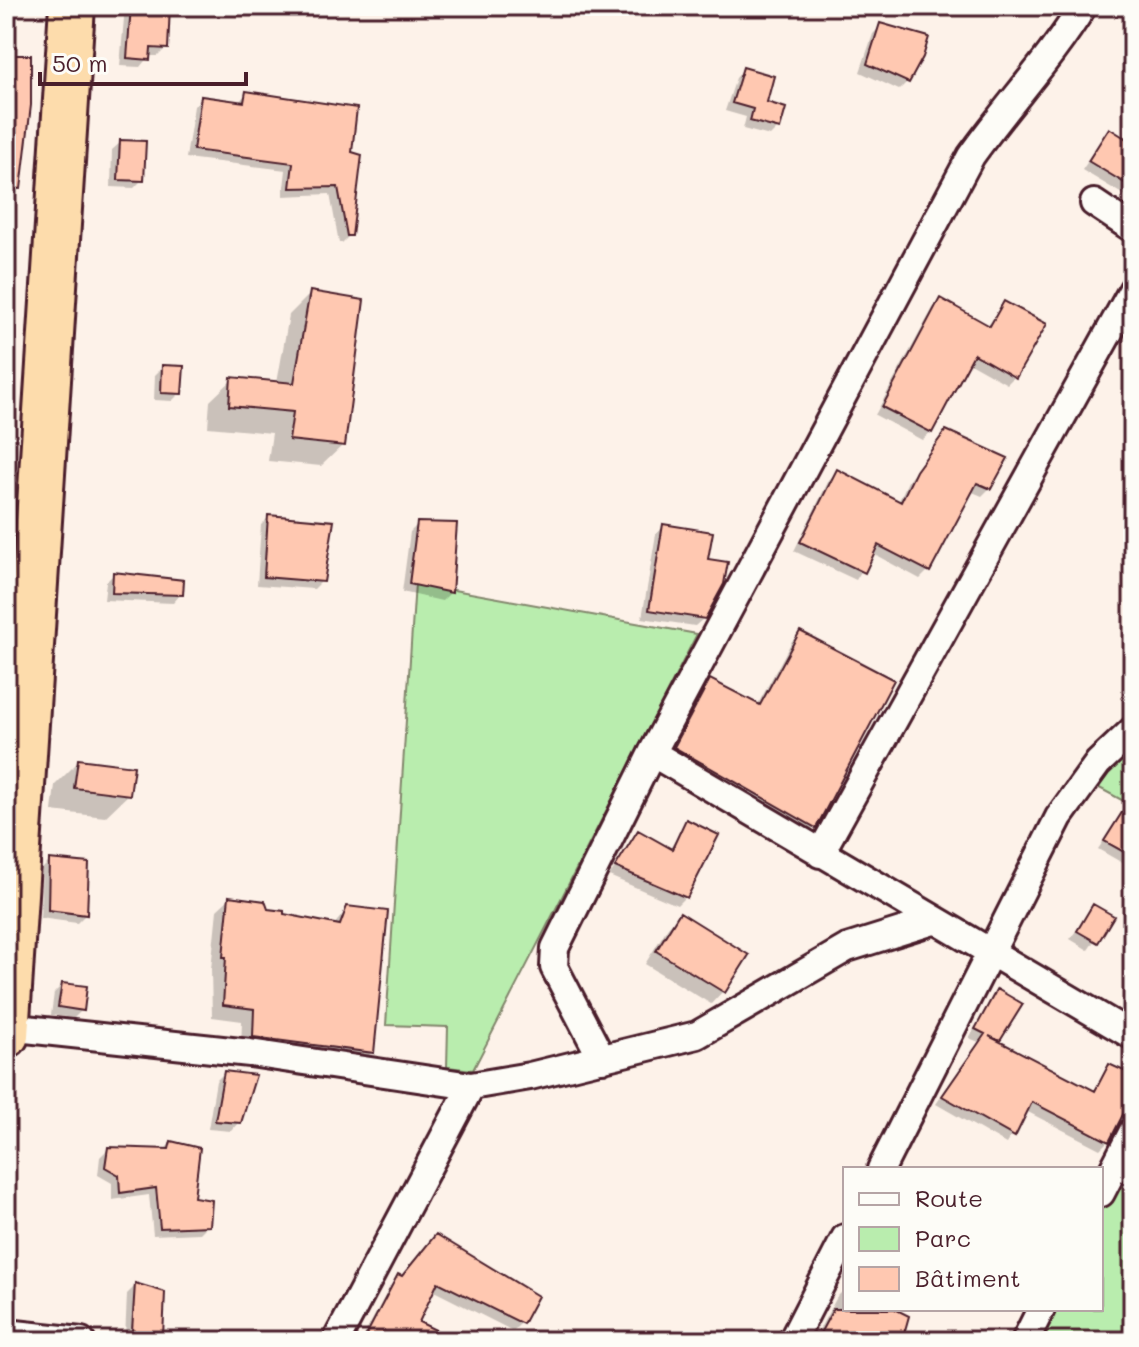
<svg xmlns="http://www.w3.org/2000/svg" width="1139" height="1347" font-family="Mali,sans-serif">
	<rect width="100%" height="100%" fill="#fdf2e9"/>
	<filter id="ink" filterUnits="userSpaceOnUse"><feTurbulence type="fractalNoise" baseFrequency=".0125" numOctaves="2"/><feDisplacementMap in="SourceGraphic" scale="16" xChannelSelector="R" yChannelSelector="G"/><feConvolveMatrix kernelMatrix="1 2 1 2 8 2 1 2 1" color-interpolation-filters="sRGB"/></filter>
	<g filter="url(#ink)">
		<path fill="#b9edae" stroke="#82866c" stroke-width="2" d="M415,583L697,634L473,1070L447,1067L448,1027L386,1025Z
			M1133,741V806L1090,783Z
			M1133,1143V1341H1039L1054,1309H1101V1211Z"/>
		<path fill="#0003" d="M125,6H169L166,48L158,56H149L140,67L120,66Z
			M881,26L907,82L899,90L860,72L873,34Z
			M744,69L778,128L770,136L743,129L746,117L725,111L736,78Z
			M247,93L349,154L350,235L342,243H339L330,194L283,196L286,170L186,158L194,106L202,98L238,103Z
			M1109,130L1124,140L1133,134V194L1129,198L1082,170Z
			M121,142L142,180L134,188L111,187L112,150Z
			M311,293L343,445L321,466L268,461L272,433L208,427L210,401L232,380L277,383L289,315Z
			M941,300L987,327L1004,303L1015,376L1007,384L968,362L931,432L922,440L875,415L933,308Z
			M163,367L180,393L172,401L154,400L155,375Z
			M946,433L990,488L982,496L970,491L928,571L920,579L872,553L856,580L794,551L829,480L837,472L898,503L908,481Z
			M269,517L322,581L314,589L257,585L261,525Z
			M418,524L450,593L442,601L402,592L410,532Z
			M664,526L706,561L704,618L695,626L642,618L656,534Z
			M114,574L181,594L173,603L104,600L106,582Z
			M800,633L814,827L806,835L668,756L702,690L710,682L757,706L792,641Z
			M78,762L129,794L105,817L52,811L55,785Z
			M1125,811L1133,815V869L1098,849Z
			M687,822L717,836L685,897L677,905L609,876L638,833L669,850Z
			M50,861L85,915L77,923L40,918L42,869Z
			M230,898L282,916L333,926L348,908L372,1052L359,1065L241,1049L242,1021L212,1017L211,969L217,910Z
			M1094,906L1111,917L1088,950L1070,939Z
			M680,915L723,991L711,1004L645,964L668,927Z
			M62,985L82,1010L74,1018L51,1015L54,993Z
			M997,991L996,1042L1093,1092L1110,1067L1133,1077V1090L1108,1141L1100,1149L1026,1111L1006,1144L936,1104L979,1042L969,1038Z
			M224,1073L239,1122L231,1131L208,1129L216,1081Z
			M171,1143L191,1199L208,1225L200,1233L153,1235L149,1195L112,1200V1183L98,1175L100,1157L108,1149L163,1151Z
			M428,1244L521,1323L513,1331L432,1290L416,1322L454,1341H361L391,1285L401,1278Z
			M135,1286L161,1336L156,1341L125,1339L127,1294Z
			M845,1289V1309H890L899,1341H813L837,1297Z"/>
		<path fill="#ffc8b1" stroke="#4a1f2b" stroke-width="2" d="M131,6H170L168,49L151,48L150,60L127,58Z
			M880,23L929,37L923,57L909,83L867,64Z
			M6,55H31V105L21,189L6,188Z
			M743,67L774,76L767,102L786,108L780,129L750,121L753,109L732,103Z
			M246,91L357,108L352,152L362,155L352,236H347L338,187L290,188L293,163L193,150L201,96L244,102Z
			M1109,128L1133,143V188L1088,161Z
			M120,140L146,141L144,181L118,180Z
			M310,291L364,300L345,446L289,440L293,412L229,406L231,377L294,383Z
			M940,298L990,326L1004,301L1047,324L1016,378L974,354L932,433L882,407Z
			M162,365L184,366L182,394L161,393Z
			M946,430L1008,458L991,489L977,483L930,572L878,545L865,573L800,542L837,469L901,502L916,471Z
			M268,515L334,521L324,582L264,577Z
			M417,522L457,523L452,593L409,584Z
			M663,524L713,532L708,559L728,562L724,584L705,619L649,610Z
			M113,572L184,580L183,595L112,593Z
			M800,631L894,680L816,828L674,747L710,679L760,705Z
			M78,759L134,766L130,795L74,788Z
			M1133,795V857L1104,841Z
			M686,819L719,835L687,898L615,867L638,830L672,849Z
			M49,859L89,863L87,915L48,910Z
			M229,896L265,901L268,909L284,911V914L340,925L347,906L388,911L374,1053L253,1037L254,1009L223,1005L226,957H223Z
			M1093,904L1114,916L1098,943L1077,931Z
			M680,912L749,955L725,993L656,951Z
			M62,983L87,986L84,1011L58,1007Z
			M997,989L1023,1004L1000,1041L989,1036L1095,1091L1109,1064L1133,1075V1095L1109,1142L1032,1102L1015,1137L942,1096L985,1034L975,1029Z
			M224,1071L256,1075L241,1123L215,1121Z
			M171,1141L200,1148L194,1197L212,1200L210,1226L160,1228L156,1188L120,1193L119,1175L105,1167L108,1147L169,1149Z
			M436,1234L538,1296L523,1324L438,1282L419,1322L458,1341H363L398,1274L402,1276Z
			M135,1283L165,1292L163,1337H145L132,1331Z
			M833,1309H895L909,1316L902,1341H816Z"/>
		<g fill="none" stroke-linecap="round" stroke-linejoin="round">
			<g stroke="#4a1f2b" stroke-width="32">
				<path id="street" d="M1094,203L1133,229
					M652,753L1133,1036
					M820,854L1133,289
					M7,1027L250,1053L471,1086L530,1076L697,1035L847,948L933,921
					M602,1059L554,967L555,948L652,753L971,156C1007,105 1051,59 1083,6
					M881,1169L1059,817L1098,763L1133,730
					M1101,1193L1133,1131
					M6,1333L81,1341
					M336,1341L471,1086
					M792,1341L845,1238
					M1025,1341L1041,1309"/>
			</g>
			<g stroke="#4a1f2b" stroke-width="50">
				<path id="highway" d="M6,1035L72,6"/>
			</g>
			<use href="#street" stroke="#fdfcf7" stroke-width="26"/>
			<use href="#highway" stroke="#fddcac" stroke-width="44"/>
		</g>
	</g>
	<rect width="1139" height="1347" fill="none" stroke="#fdfcf7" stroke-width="32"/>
	<rect x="16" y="16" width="1107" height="1315" fill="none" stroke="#4a1f2b" stroke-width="3" filter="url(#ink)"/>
	<rect x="843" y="1167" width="260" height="144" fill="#fdfcf7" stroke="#b5a4a5" stroke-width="2"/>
	<rect x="859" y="1193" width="40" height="12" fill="#fdfcf7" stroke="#b5a4a5" stroke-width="2"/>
	<text x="915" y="1207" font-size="24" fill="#4a1f2b">Route</text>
	<rect x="859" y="1227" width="40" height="24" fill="#b9edae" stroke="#b5a4a5" stroke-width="2"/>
	<text x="915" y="1247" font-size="24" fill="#4a1f2b">Parc</text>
	<rect x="859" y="1267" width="40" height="24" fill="#ffc8b1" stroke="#b5a4a5" stroke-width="2"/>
	<text x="915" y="1287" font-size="24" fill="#4a1f2b">Bâtiment</text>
	<path d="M40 72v12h206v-12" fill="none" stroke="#4a1f2b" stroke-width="4"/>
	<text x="52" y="72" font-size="24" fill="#4a1f2b" stroke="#fdfcf7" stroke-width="6" paint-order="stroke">50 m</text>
</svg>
